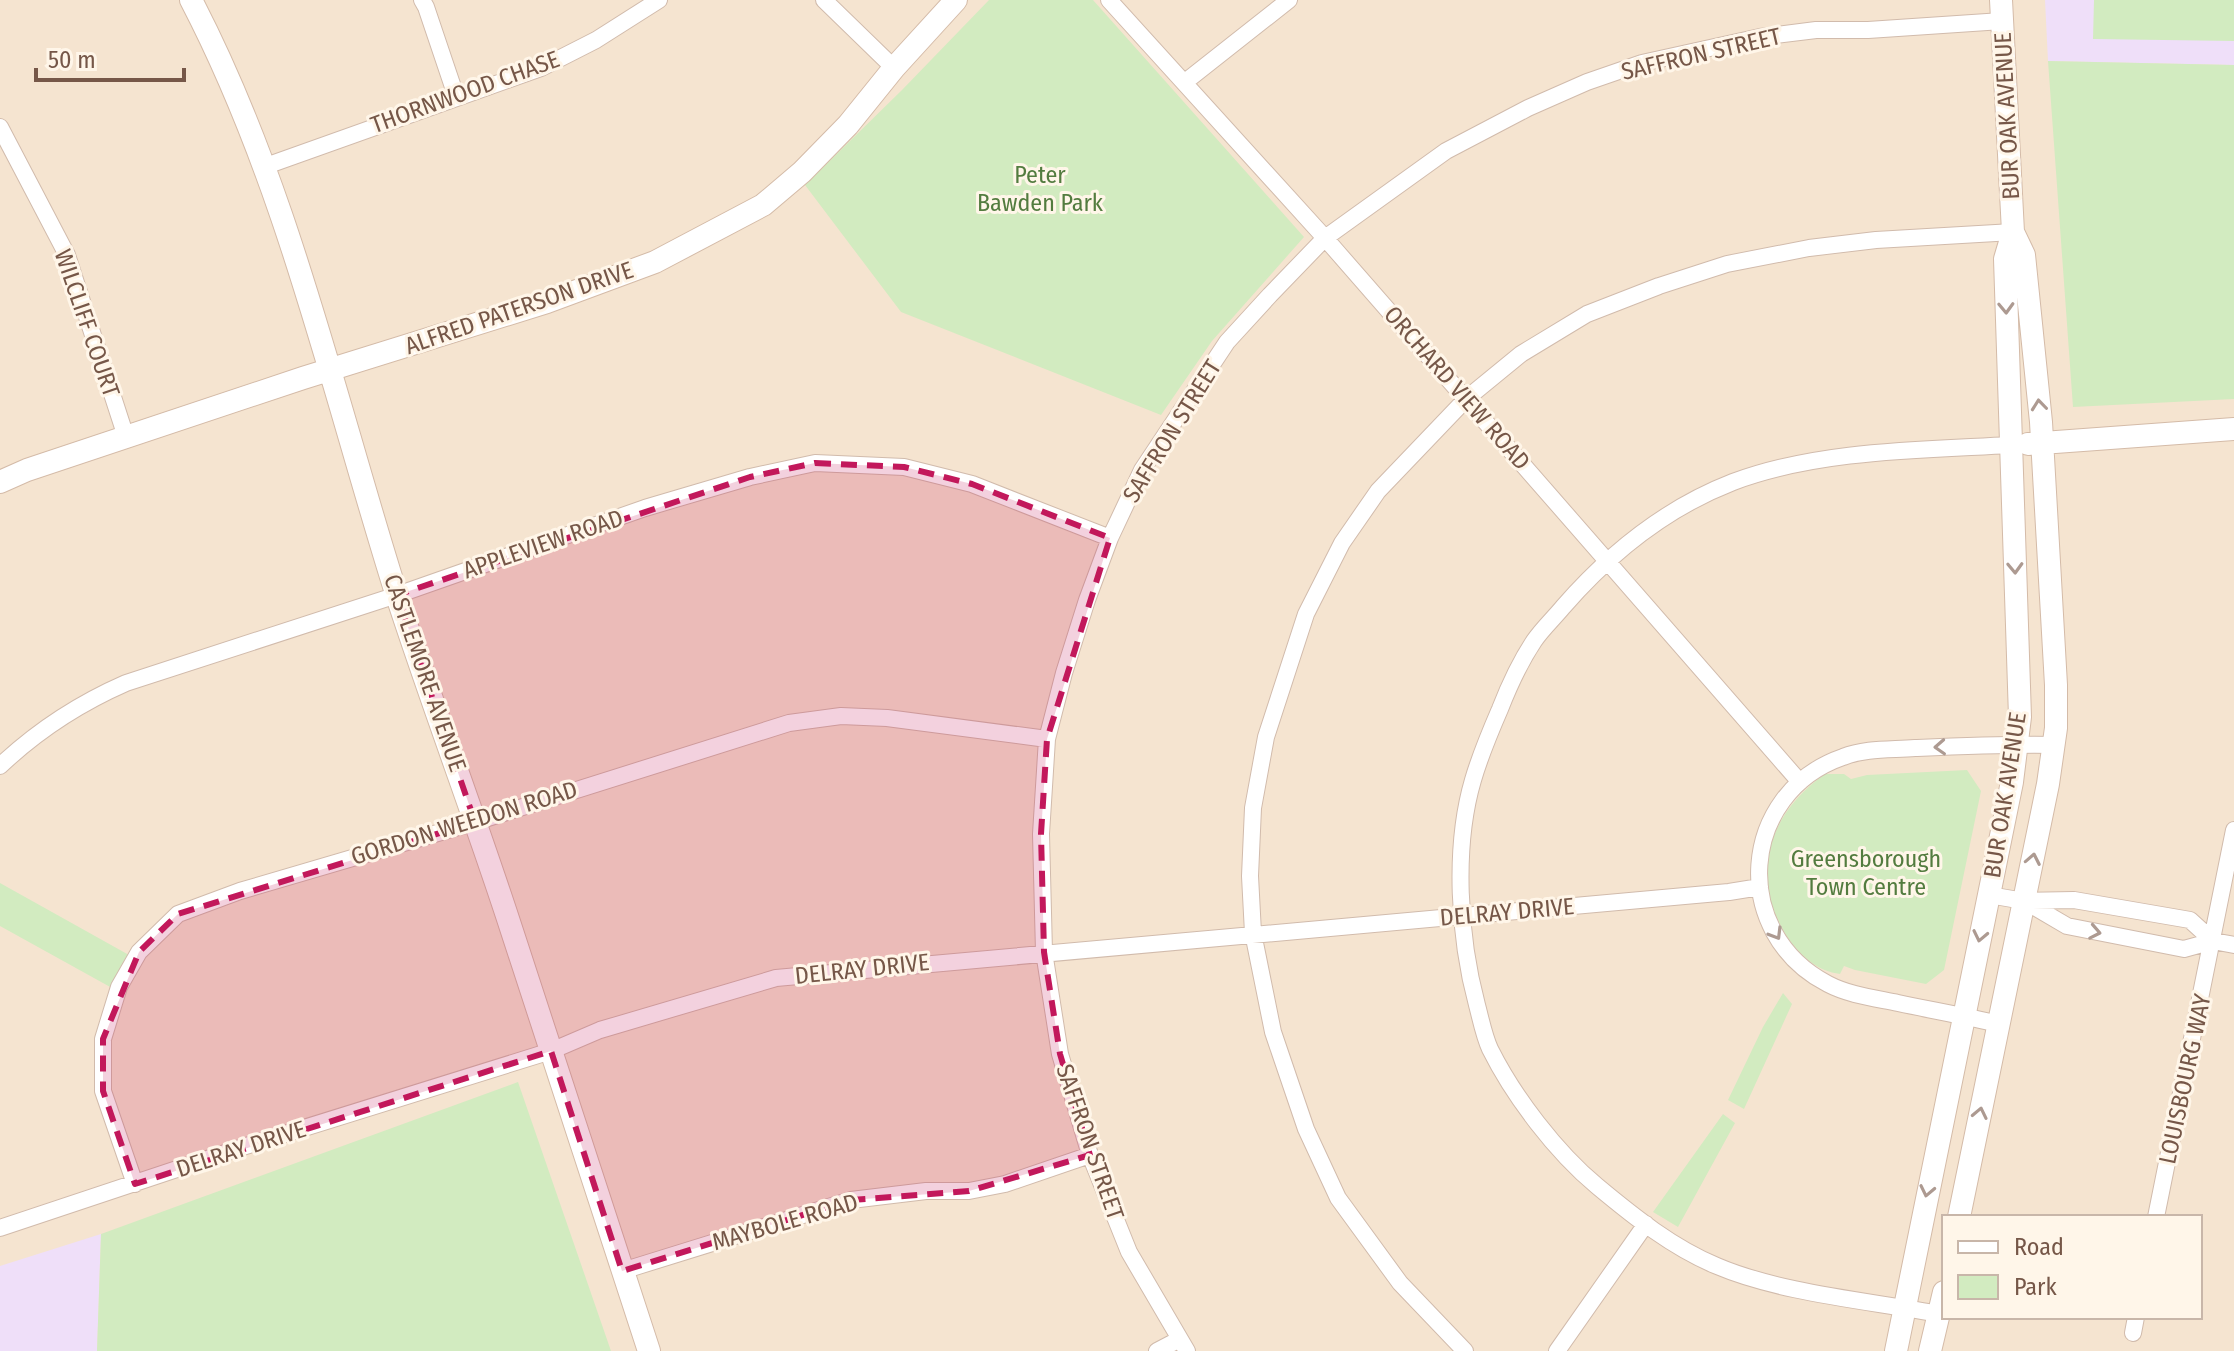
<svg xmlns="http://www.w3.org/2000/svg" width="2234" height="1351" font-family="'Fira Sans Condensed',sans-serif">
	<rect width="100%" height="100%" fill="#fdf2e2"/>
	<path fill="#f5e4d0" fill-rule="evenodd" d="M0,0H2234V1351H0ZM1944,1217H2200V1317H1944Z"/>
	<path fill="#efdff9" d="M2045,0H2234V65L2048,61Z
		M101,1234L97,1351H0V1266Z"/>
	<path fill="#d2ebc0" d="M989,0H1093L1304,237L1212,341L1161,415L901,312L805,185L902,90Z
		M2094,0H2234V41L2093,39Z
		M2048,61L2234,65V399L2073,407Z
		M1967,770L1981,791L1944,970L1926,984L1855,970L1844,966L1840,974C1818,971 1803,958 1790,941C1748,880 1766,815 1825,774H1844L1851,779L1867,775Z
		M0,883L129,955L112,988L0,926Z
		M1783,993L1792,1004L1744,1109L1728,1100L1763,1027Z
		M518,1082L611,1351H97L101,1234Z
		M1723,1114L1735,1123L1678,1227L1653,1212Z"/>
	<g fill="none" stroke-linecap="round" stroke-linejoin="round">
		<g stroke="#d1bbac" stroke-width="18">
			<path id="street" d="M422,0L426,7L456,96
				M824,0L894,68
				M1109,0L1325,238L1799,781
				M1185,82L1289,0
				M0,127L67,255L126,437
				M263,167L541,68L596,40L659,0
				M0,766C38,730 78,704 126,683L397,595L645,508L750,477L815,463L904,467L972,484L1110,538
				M1989,895L2024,901L2074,900L2190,920L2213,941
				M2026,902L2067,926L2184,949L2213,941L2234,945
				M1999,1024C1965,1016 1931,1010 1898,1003C1874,998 1849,995 1828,984C1729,933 1739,793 1843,757C1866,748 1891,750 1915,748C1962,746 2008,744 2055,745
				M135,1184L103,1091V1039L119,987L139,952L178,914L240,891L475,822L789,723L841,716L887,718L1047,739
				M2156,1217L2234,830
				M0,1228L246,1146L551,1051L600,1030L776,978L1729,892L1760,887
				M622,1271L851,1200L926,1191H969L1005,1184L1090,1155
				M1939,1314C1870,1301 1780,1293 1717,1266C1673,1248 1633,1216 1597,1186C1556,1152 1514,1097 1490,1049C1484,1036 1481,1020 1477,1005C1459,938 1453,848 1473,780C1480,756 1490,732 1500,709C1509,686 1520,662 1534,641C1542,629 1554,618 1563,607C1610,553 1666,508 1733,482C1818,450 1921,450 2011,445
				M2133,1333L2136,1317
				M1157,1351L1178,1340
				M1187,1351L1129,1252L1090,1155L1060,1054L1044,952L1041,834L1047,739L1064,673L1087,600L1110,538L1142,470L1227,342L1270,295L1325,238L1446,151L1528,108L1587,82L1642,63L1760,37L1816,30H1868L2002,21
				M1465,1351L1400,1283L1338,1198L1306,1129L1273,1032L1253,933L1250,876L1253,808L1266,737L1306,614L1342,543L1378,491L1466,399L1521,354L1587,314L1659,286L1727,264L1809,248L1876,240L2013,232
				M1557,1351L1646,1224"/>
		</g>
		<g stroke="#d4bba8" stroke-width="24">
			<path id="secondary" d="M191,0C288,186 334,397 397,596C433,707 475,817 511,928C558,1069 602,1210 649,1351
				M2028,444L2234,429
				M0,482L27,470L303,378L547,302L655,262L763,205L802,172L848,125L894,68L956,0
				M1959,1217L2048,784L2056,728V685L2041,422L2024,255L2013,232
				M1896,1351L2012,782L2020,717L2005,259L2013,232L2001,0
				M1930,1351L1944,1292"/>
		</g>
		<use href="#street" stroke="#fff" stroke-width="16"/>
		<use href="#secondary" stroke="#fff" stroke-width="22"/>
	</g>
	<defs><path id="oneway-chevron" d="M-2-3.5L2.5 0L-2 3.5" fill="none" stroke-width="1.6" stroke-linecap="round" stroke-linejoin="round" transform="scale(2)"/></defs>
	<g stroke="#ad9a91">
		<use href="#oneway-chevron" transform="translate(2006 308) rotate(88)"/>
		<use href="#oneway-chevron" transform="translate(2039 405) rotate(-96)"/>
		<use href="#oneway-chevron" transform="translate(2015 568) rotate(88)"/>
		<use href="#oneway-chevron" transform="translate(1940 747) rotate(177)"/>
		<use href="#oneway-chevron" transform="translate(2033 859) rotate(-79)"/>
		<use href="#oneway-chevron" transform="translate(2095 932) rotate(11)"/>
		<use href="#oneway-chevron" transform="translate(1776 934) rotate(59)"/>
		<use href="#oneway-chevron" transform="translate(1980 936) rotate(102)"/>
		<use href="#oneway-chevron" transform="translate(1980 1113) rotate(-78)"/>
		<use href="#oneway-chevron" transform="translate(1927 1191) rotate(102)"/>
	</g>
	<path fill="#c2185b" fill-opacity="0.2" stroke="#c2185b" stroke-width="6" stroke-dasharray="16 10" stroke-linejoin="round" d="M815,463L904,467L972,484L1110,538L1047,739L1041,834L1044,952L1060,1054L1090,1155L969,1191L851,1200L622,1271L551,1051L135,1184L103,1091V1039L139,952L178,914L475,822L397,595L750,477Z"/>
	<g text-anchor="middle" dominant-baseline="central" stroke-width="6" stroke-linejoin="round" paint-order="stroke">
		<g font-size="24" fill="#765748" stroke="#fff6e9">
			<text transform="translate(1701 54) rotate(-13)">SAFFRON STREET</text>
			<text transform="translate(465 92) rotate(-20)">THORNWOOD CHASE</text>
			<text transform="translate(2007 116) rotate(-93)">BUR OAK AVENUE</text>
			<text transform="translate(519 308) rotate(-19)">ALFRED PATERSON DRIVE</text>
			<text transform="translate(87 323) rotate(71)">WILCLIFF COURT</text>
			<text transform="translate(1457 388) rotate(49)">ORCHARD VIEW ROAD</text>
			<text transform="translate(1172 431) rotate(-58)">SAFFRON STREET</text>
			<text transform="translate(543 544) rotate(-19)">APPLEVIEW ROAD</text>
			<text transform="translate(425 673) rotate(71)">CASTLEMORE AVENUE</text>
			<text transform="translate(2005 795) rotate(-81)">BUR OAK AVENUE</text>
			<text transform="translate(464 823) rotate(-17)">GORDON WEEDON ROAD</text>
			<text transform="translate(1507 912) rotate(-5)">DELRAY DRIVE</text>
			<text transform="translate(862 969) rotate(-6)">DELRAY DRIVE</text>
			<text transform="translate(2185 1079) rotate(-78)">LOUISBOURG WAY</text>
			<text transform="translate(1090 1142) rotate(71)">SAFFRON STREET</text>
			<text transform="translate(241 1149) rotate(-18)">DELRAY DRIVE</text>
			<text transform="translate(785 1222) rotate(-16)">MAYBOLE ROAD</text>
		</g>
		<g font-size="24" fill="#537c3f" stroke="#fff6e9">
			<text x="1040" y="175">Peter<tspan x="1040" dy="28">Bawden Park</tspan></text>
			<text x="1866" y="859">Greensborough<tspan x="1866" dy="28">Town Centre</tspan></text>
		</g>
	</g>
	<rect x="1942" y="1215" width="260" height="104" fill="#fff6e9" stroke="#c8b6a9" stroke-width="2"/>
	<rect x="1958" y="1241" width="40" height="12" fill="#ffffff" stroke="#c8b6a9" stroke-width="2"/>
	<text x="2014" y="1255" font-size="24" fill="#765748">Road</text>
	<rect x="1958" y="1275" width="40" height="24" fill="#d2ebc0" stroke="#c8b6a9" stroke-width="2"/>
	<text x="2014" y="1295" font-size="24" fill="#765748">Park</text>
	<path d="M36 68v12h148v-12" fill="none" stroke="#765748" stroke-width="4"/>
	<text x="48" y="68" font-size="24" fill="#765748" stroke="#fff6e9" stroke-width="6" paint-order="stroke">50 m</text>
</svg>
